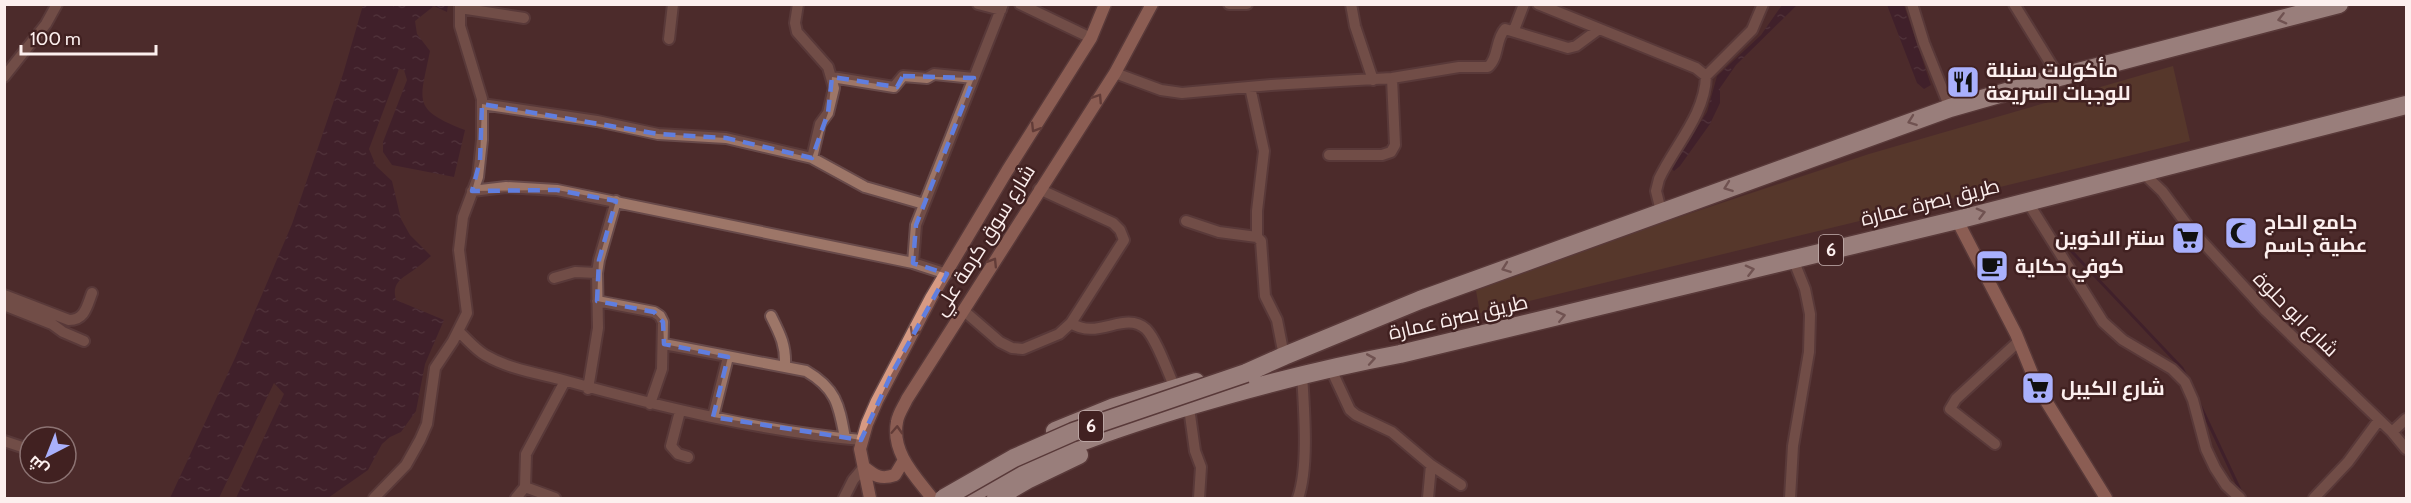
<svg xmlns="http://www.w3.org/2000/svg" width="2411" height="503" font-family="Cabin,Cairo,sans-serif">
	<defs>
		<pattern id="water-ripples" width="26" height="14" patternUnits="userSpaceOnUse" patternTransform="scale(1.5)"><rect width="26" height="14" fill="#321329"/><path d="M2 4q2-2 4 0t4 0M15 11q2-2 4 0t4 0" fill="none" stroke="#513648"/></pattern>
	</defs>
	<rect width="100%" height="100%" fill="#4c2b2b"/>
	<path fill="#62452b" d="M2173,66L2190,141L1480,313L1475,285L1869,154Z"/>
	<path fill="url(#water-ripples)" d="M363,5H448L447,12L434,6L415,21L417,34L430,51C420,102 411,109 465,130L454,177L392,165L383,152V142L407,80L404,70L399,69L369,149L376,166L392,181L401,219L410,235L431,256C426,260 421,265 415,269C403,278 391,282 396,300L444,320L425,364L416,411L401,432L390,437L382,444L368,470L328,498H236L284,394L274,383L219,498H170L235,358L292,224L343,74Z
		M1782,5H1797L1736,65L1720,88V103L1710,124L1680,166L1674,171L1671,168L1707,112L1717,76L1761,35Z
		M1887,5H1904L1931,85L1924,89L1917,83Z"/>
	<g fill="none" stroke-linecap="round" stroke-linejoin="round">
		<path stroke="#321329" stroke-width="3" d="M2058,237L2182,368L2187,378
			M2199,403L2242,494"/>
		<defs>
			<path id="street" d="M798,4L795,23L797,32L828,67L834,88L828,113L820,124L812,158
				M978,4L1001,10
				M1020,4L1091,38
				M1229,4H1247
				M1351,4L1355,26L1373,80
				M1538,4L1696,68L1706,76
				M1912,4L1924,43L1950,108
				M2014,4L2059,77
				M460,8L524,18
				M1514,30L1524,4
				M669,39L673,4
				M1115,73L1161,90L1182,93L1271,85L1392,78L1459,67H1488C1499,58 1495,40 1505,29L1568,48L1576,46L1599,29
				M4,77L46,24L57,4
				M832,77L894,87L903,76L927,78L934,74L974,78
				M1250,87L1264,151L1257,211V237
				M482,104L597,121L658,134L726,138L812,158L865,187L924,204
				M1329,155H1382L1391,152L1395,145L1392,78
				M2142,172L2162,191L2188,226L2266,311L2392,432L2406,449
				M472,191L506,187L557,190L913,263L947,274
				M2027,201L2103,322L2123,340L2172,369L2185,382L2193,400L2206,449L2215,468L2226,485L2240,498
				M1661,211L1656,191L1659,179C1675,145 1705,115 1706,76L1752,30L1763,4
				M1186,221L1219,232L1257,237L1261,241L1265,296L1277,320L1284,356
				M913,263L916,225L1003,4
				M554,278L575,272L597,273
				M4,295L69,320C85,320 87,306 92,293
				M597,301L654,312L660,316L663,322L662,369L650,404
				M4,305L52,324L63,332L84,341
				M963,310L1000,342L1012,348L1023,349L1059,334L1071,323L1124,240L1120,230L1113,223L1039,189
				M771,316C780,334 786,345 785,366
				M1071,323C1098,341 1124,310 1146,329C1157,340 1168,373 1175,388
				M458,331C467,339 475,349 485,355C509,369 536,373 563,380C661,407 760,431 861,440
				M664,344L806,371C837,389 839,406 845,438
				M1330,367L1350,410L1356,415L1392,432L1431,465L1461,485
				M588,389L598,328L597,273L599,260L616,201
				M680,411L671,446L678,454L688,457
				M1190,415L1195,451L1201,467L1199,498
				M713,417L728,357
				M2392,432L2406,419
				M4,441L22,447
				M1995,444L1950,409L1956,399L2019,341
				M525,487L555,498
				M374,498L406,465L420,440L427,424L435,368L453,341L467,313L459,250L463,217L478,177L482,140V99L460,26V4
				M516,498L525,487L526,454L565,381
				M844,498L853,480L864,467
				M1298,498C1309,467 1304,408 1302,374
				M1428,498L1431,465
				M1790,498L1793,446L1809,352L1810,314L1805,289L1793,259
				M2314,498L2348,462L2379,420"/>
			<path id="secondary" d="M1957,220L2016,334L2038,388L2106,498
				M864,467C875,476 881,480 895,475L904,460
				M870,498L860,449L867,424L877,401L931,298L1007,171L1091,38L1105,4
				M932,498C915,476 891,452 897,422C898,414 904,406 907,399L1115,73L1152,4"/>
			<path id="highway" d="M1246,373L1284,356L1420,300L1950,108L2059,77L2339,4
				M1055,431L1114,407L1196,382
				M965,498C1032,457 1104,432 1179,409C1252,387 1325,368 1400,354L1957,220L2406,105
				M996,498L1027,480L1079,455"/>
		</defs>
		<use href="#street" stroke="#684a4a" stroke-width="14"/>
		<use href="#secondary" stroke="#684a4a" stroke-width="15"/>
		<use href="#highway" stroke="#684a4a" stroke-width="21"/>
		<use href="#street" stroke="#9d7668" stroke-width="10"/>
		<use href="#secondary" stroke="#d79a83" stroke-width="12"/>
		<use href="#highway" stroke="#f7e3dc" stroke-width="18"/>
		<defs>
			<path id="highway-bridge" d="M944,498L1014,458L1073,432L1246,373"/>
		</defs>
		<use href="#highway-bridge" stroke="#684a4a" stroke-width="21" stroke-linecap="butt"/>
		<use href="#highway-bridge" stroke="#f7e3dc" stroke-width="18"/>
	</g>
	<defs><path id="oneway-chevron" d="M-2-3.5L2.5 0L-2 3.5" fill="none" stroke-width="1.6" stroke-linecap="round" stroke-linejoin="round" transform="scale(1.5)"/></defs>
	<g stroke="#9c827e">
		<use href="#oneway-chevron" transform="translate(2282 19) rotate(166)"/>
		<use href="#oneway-chevron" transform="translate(1912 121) rotate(160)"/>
		<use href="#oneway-chevron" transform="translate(1728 187) rotate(160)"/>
		<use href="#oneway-chevron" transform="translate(1981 213) rotate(-15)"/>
		<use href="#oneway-chevron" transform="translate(1506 268) rotate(160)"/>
		<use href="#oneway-chevron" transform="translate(1750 270) rotate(-14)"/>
		<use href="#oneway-chevron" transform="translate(1561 316) rotate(-13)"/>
		<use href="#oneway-chevron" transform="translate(1371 359) rotate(-10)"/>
	</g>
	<g stroke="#7d5148">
		<use href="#oneway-chevron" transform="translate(1098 98) rotate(-57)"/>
		<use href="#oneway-chevron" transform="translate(1035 128) rotate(122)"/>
		<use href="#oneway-chevron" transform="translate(993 262) rotate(-58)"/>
		<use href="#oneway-chevron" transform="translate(914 332) rotate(118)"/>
		<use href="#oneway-chevron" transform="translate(897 430) rotate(-87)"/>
	</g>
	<path d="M0 0H2411V503H0ZM903,76L974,78L916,225L913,263L947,274L891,375L861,440L713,417L728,357L664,344L663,322L654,312L597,301L599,260L616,201L557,190L472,191L480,161L482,104L658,134L726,138L812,158L828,113L832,77L897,87Z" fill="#4c2b2b" fill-opacity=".55" fill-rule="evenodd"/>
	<path fill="none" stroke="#607edf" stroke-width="4.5" stroke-dasharray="12 8" stroke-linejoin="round" d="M903,76L974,78L916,225L913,263L947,274L891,375L861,440L713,417L728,357L664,344L663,322L654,312L597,301L599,260L616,201L557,190L472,191L480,161L482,104L658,134L726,138L812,158L828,113L832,77L897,87Z"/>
	<defs>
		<symbol id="restaurant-square" viewBox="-11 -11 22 22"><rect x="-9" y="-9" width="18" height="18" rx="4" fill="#a9b0fc" stroke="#412121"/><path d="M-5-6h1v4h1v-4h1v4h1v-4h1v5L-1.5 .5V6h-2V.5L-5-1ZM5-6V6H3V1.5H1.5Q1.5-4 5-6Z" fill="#111"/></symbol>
		<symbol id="mosque-square" viewBox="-11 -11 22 22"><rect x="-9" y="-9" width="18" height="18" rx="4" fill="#a9b0fc" stroke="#412121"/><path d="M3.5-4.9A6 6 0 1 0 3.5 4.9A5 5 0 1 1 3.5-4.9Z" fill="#111"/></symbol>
		<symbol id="supermarket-square" viewBox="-11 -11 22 22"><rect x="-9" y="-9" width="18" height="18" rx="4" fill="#a9b0fc" stroke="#412121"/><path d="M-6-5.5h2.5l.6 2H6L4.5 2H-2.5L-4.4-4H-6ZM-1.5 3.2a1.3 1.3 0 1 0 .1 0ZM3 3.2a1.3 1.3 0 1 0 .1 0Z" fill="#111"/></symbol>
		<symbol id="cafe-square" viewBox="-11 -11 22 22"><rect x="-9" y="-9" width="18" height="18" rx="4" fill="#a9b0fc" stroke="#412121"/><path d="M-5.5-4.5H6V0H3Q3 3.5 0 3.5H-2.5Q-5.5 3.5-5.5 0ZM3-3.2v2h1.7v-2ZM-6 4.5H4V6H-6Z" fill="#111"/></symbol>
	</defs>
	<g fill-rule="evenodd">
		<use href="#restaurant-square" x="1944" y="63" width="38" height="38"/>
		<use href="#mosque-square" x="2222" y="214" width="38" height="38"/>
		<use href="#supermarket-square" x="2169" y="219" width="38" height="38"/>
		<use href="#cafe-square" x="1973" y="247" width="38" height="38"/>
		<use href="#supermarket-square" x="2019" y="369" width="38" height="38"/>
	</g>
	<g text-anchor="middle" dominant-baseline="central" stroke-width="5" stroke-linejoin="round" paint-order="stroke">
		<g fill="#412121" stroke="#c4b1b0" stroke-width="1.5">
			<rect x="1819" y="235" width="24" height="30" rx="4.5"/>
			<rect x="1079" y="411" width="24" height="30" rx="4.5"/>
		</g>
		<g font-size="18" font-weight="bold" fill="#fcefee">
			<text x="1831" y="250">6</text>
			<text x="1091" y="426">6</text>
		</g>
		<g font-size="20" font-weight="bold" fill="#fcefee" stroke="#412121" text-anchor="start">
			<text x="1986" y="70">مأكولات سنبلة<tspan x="1986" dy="23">للوجبات السريعة</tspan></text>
			<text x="2264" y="222">جامع الحاج<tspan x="2264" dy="23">عطية جاسم</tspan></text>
			<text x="2165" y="238" text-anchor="end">سنتر الاخوين</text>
			<text x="2015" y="266">كوفي حكاية</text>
			<text x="2061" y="388">شارع الكيبل</text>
		</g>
		<g font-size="20" fill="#fcefee" stroke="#412121">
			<text transform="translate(1930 202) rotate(-14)">طريق بصرة عمارة</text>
			<text transform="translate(984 240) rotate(-58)">شارع سوق كرمة علي</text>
			<text transform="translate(2296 314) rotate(45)">شارع ابو حلوة</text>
			<text transform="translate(1458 317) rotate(-13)">طريق بصرة عمارة</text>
		</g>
	</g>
	<rect width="2411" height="503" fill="none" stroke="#fcefee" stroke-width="12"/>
	<g transform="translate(48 455) rotate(222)"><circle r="28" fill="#412121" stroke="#8c7373" stroke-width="1.5"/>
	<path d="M0-4.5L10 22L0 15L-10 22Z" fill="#a9b0fc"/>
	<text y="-9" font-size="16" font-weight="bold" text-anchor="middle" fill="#fcefee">ش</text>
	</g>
	<path d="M21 45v9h135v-9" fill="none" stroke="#fcefee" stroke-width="3"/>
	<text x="30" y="45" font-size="18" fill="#fcefee" stroke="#412121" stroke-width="4.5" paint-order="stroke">100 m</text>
</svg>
